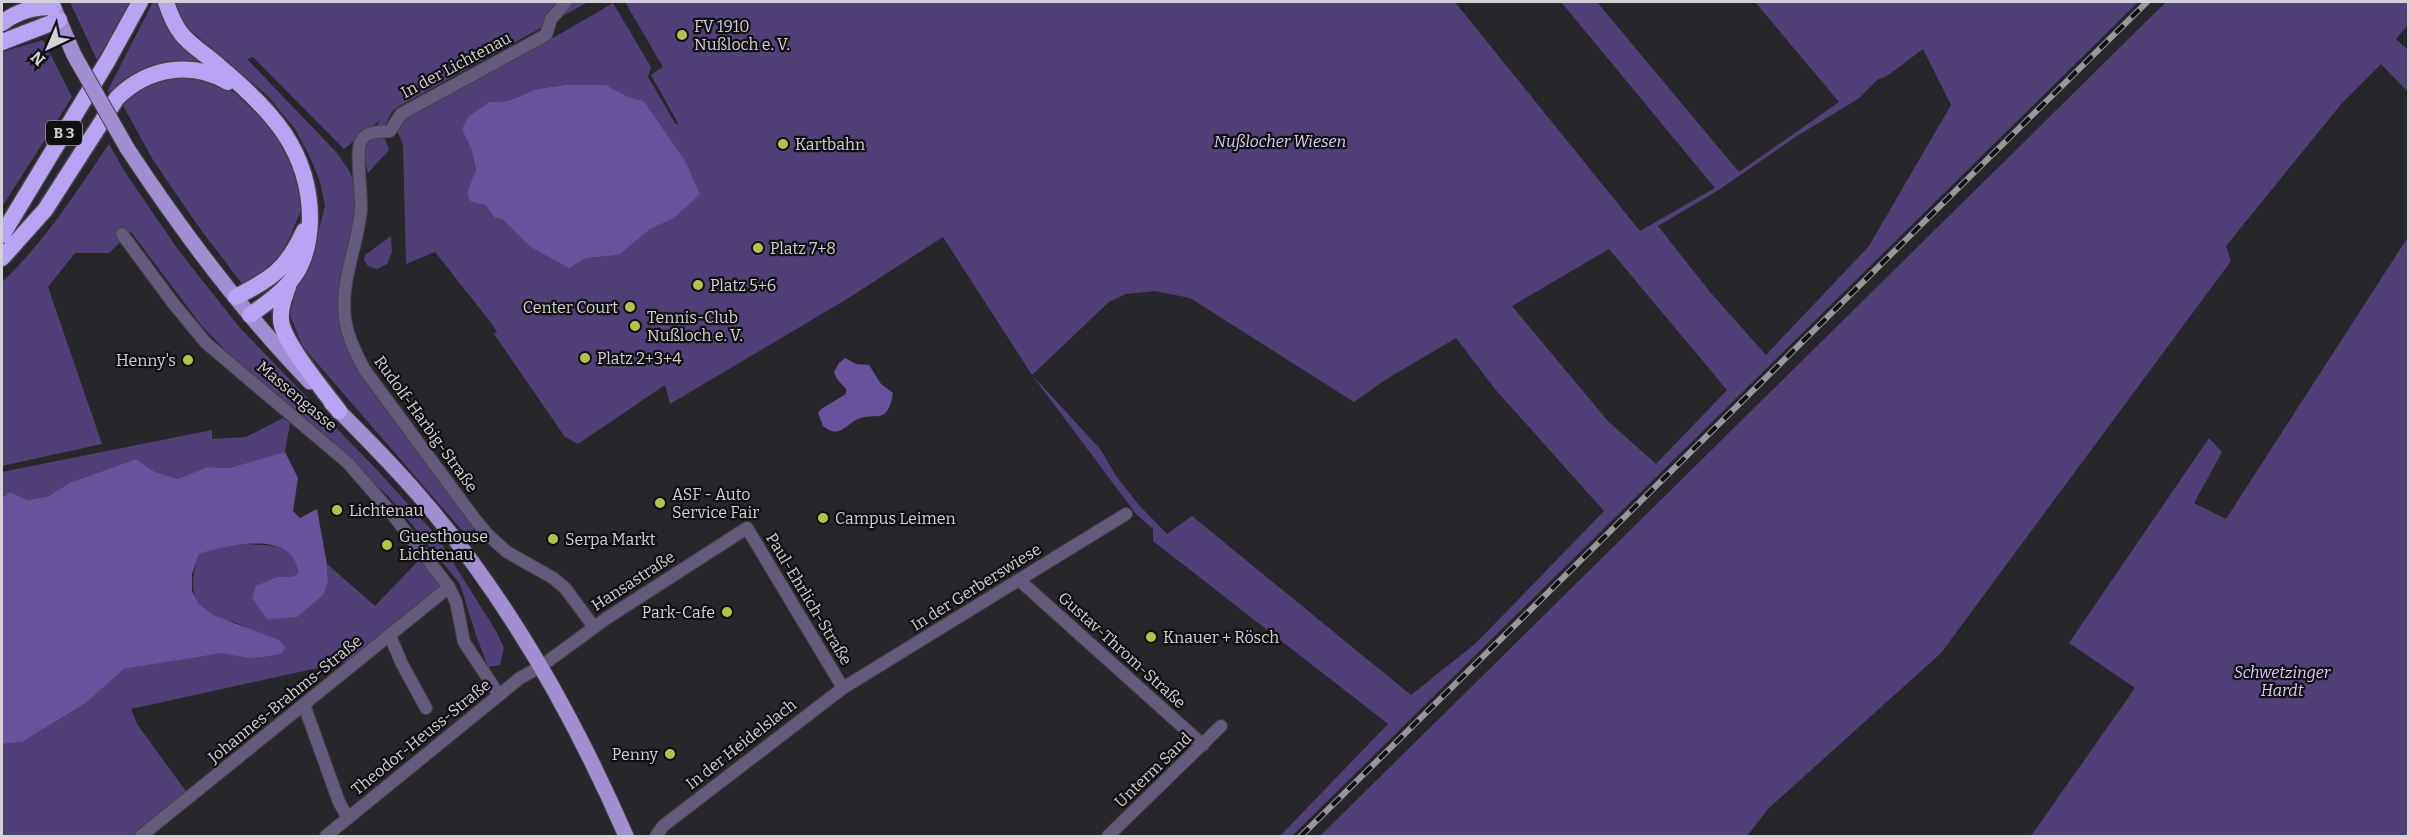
<svg xmlns="http://www.w3.org/2000/svg" width="2410" height="838" font-family="Bitter,serif">
	<rect width="100%" height="100%" fill="#27262b"/>
	<path fill="#514077" fill-rule="evenodd" d="M70,2H131L97,60Z
		M153,2H163L210,68L107,92Z
		M173,2H588L405,103C401,105 394,109 392,112C386,121 388,128 375,129L380,120L344,149L253,57L247,59L337,153L350,172L355,187V203L353,229L339,295L340,322L475,528L466,535L303,347L290,315L295,290L311,260L325,206L320,182L310,157L295,129L268,96L183,24Z
		M625,2H1455L1640,231L1715,188L1561,2H1597L1739,172L1839,102L1755,2H2138L1292,836H1280L1388,724L1153,541V529L1136,514L1032,375L943,237L847,299L670,404L665,385L578,444L565,437L494,334L497,332L492,324L435,252L406,264L403,145L397,130L398,122C424,105 451,92 479,78C525,55 569,29 613,3L651,67L648,77L675,123L679,125L651,75L663,67ZM1923,49L1951,105L1869,246L1766,355L1710,292L1658,226L1717,191L1797,136L1858,99L1877,80L1887,76ZM565,85H606L629,97L644,101L684,159L674,218L649,230L619,255L587,258L575,265L529,246L502,219L495,218L485,205L467,192L476,171L471,148L490,102L508,101L536,89ZM1609,249L1727,390L1656,464L1608,421L1512,306ZM1155,291L1190,298L1354,402L1385,380L1456,338L1495,389L1604,511L1476,643L1411,695L1192,516L1167,534L1139,505L1116,476L1101,450L1032,375L1109,302L1126,294Z
		M2166,2H2408V25L2396,39L2408,50V92L2381,64L2342,103L2226,246L2231,261L1941,653L1769,808L1747,836H1320Z
		M43,40L72,97L2,207V52Z
		M168,77L198,78L235,93L272,129L297,172L301,210L290,237L277,261L243,285L198,226L153,160L121,102L140,88Z
		M382,137L385,139L389,150L368,173C363,153 358,141 382,137Z
		M109,144L125,172L179,251L240,328L378,471L436,535L496,631L504,648L500,665L488,667L476,635L460,584L405,516L388,496L321,433L228,353L201,325L131,232L109,253H75L48,287L102,444L2,466V282C44,243 76,192 109,144Z
		M391,236L392,252L387,264L377,269L368,266L364,260L365,255Z
		M2408,237V836H2031L2135,688L2069,643L2209,438L2222,452L2194,503L2226,519Z
		M283,418L290,423L285,452L229,468L207,467L178,479L155,472L136,459L69,483L49,496L28,500L10,492L2,498V472L212,430V439L246,437Z
		M245,544C269,546 296,542 298,573L292,577H277L328,582L327,564L375,606L420,559L441,586L354,660L131,709L137,724L188,794L136,836H2V744L22,742L86,703L124,669L221,652L248,658L280,653C267,644 254,630 239,624C231,620 220,620 212,615C187,600 191,578 199,554L222,546Z"/>
	<path fill="#69529c" d="M565,85H606L629,97L644,101L684,159L700,194L674,218L649,230L619,255L587,258L569,268L529,246L502,219L495,218L485,205L470,201L467,192L476,170L471,148L462,129L469,116L490,102L508,101L536,89Z
		M845,358L856,364L869,365L881,384L893,393C887,428 875,410 856,420C843,428 838,438 823,426L818,413L821,409L846,394V389L837,379L834,372L839,363Z
		M285,452L298,478L293,511L300,518L317,509L327,564L328,582L323,595L297,617L267,619L252,598L256,586L277,577H292L298,573C295,529 226,545 199,554L192,574V591L199,604L213,615L279,640L286,648L280,654L263,657L248,658L221,653L124,669L86,703L22,742L2,744V498L10,492L28,500L49,496L69,483L136,459L155,472L178,479L207,467L229,468Z"/>
	<g fill="none" stroke-linecap="round" stroke-linejoin="round">
		<defs>
			<path id="minor" d="M566,2L551,19L546,35L401,114L390,131C380,132 366,131 361,141C355,151 362,194 361,209C358,246 340,281 345,318C347,336 356,353 364,369L474,518L487,534L507,552L553,578L565,588L594,627
				M122,234L173,303L206,343L348,463L389,510L449,587L456,602L464,642L499,695
				M1019,580L1203,745
				M390,636L402,664L426,708
				M304,705L339,802L348,818
				M141,836L449,587
				M326,836L520,678L540,667L607,618L747,528L843,688
				M656,836L663,826L843,688L1126,514
				M1108,836L1221,726"/>
			<path id="major" d="M54,8L74,55
				M127,148C181,230 241,311 310,382
				M331,403C364,436 398,470 428,506C511,604 575,719 626,836"/>
			<path id="highway" d="M166,2C179,42 191,42 220,67C270,109 310,150 310,219C309,270 289,288 250,315
				M2,23C18,11 33,7 53,7
				M2,42L59,20
				M2,235L108,60L140,2
				M2,258L45,210L117,98C147,68 191,60 228,82
				M288,287C284,298 280,308 281,320C282,341 325,392 339,411
				M236,297C272,278 286,270 304,231"/>
		</defs>
		<use href="#minor" stroke="#424146" stroke-width="14"/>
		<use href="#major" stroke="#424146" stroke-width="17"/>
		<use href="#highway" stroke="#424146" stroke-width="19"/>
		<use href="#minor" stroke="#645b7c" stroke-width="12"/>
		<use href="#major" stroke="#a18fd1" stroke-width="15"/>
		<use href="#highway" stroke="#b9a3f3" stroke-width="16"/>
		<defs>
			<path id="rail" d="M1301,836L2147,2"/>
		</defs>
		<use href="#rail" stroke="#98979b" stroke-width="6"/>
		<use href="#rail" stroke="#100f12" stroke-width="4" stroke-dasharray="11" stroke-linecap="butt"/>
		<defs>
			<path id="major-bridge" d="M74,55L127,148"/>
		</defs>
		<use href="#major-bridge" stroke="#424146" stroke-width="17" stroke-linecap="butt"/>
		<use href="#major-bridge" stroke="#a18fd1" stroke-width="15"/>
	</g>
	<g fill="#b2c34b" stroke="#100f12" stroke-width="2">
		<circle cx="682" cy="35" r="6"/>
		<circle cx="783" cy="144" r="6"/>
		<circle cx="758" cy="248" r="6"/>
		<circle cx="698" cy="285" r="6"/>
		<circle cx="630" cy="307" r="6"/>
		<circle cx="635" cy="326" r="6"/>
		<circle cx="585" cy="358" r="6"/>
		<circle cx="188" cy="360" r="6"/>
		<circle cx="660" cy="503" r="6"/>
		<circle cx="337" cy="510" r="6"/>
		<circle cx="823" cy="518" r="6"/>
		<circle cx="553" cy="539" r="6"/>
		<circle cx="387" cy="545" r="6"/>
		<circle cx="727" cy="612" r="6"/>
		<circle cx="1151" cy="637" r="6"/>
		<circle cx="670" cy="754" r="6"/>
	</g>
	<g text-anchor="middle" dominant-baseline="central" stroke-width="4.5" stroke-linejoin="round" paint-order="stroke">
		<rect fill="#100f12" stroke="#98979a" stroke-width="1.5" x="46" y="121" width="36" height="24" rx="4.5"/>
		<g font-size="15" font-weight="bold" fill="#d2d1d5">
			<text x="64" y="133">B 3</text>
		</g>
		<g font-size="16" fill="#d2d1d5" stroke="#100f12" text-anchor="start">
			<text x="694" y="26">FV 1910<tspan x="694" dy="18">Nußloch e. V.</tspan></text>
			<text x="795" y="144">Kartbahn</text>
			<text x="770" y="248">Platz 7+8</text>
			<text x="710" y="285">Platz 5+6</text>
			<text x="618" y="307" text-anchor="end">Center Court</text>
			<text x="647" y="317">Tennis-Club<tspan x="647" dy="18">Nußloch e. V.</tspan></text>
			<text x="597" y="358">Platz 2+3+4</text>
			<text x="176" y="360" text-anchor="end">Henny's</text>
			<text x="672" y="494">ASF - Auto<tspan x="672" dy="18">Service Fair</tspan></text>
			<text x="349" y="510">Lichtenau</text>
			<text x="835" y="518">Campus Leimen</text>
			<text x="399" y="536">Guesthouse<tspan x="399" dy="18">Lichtenau</tspan></text>
			<text x="565" y="539">Serpa Markt</text>
			<text x="715" y="612" text-anchor="end">Park-Cafe</text>
			<text x="1163" y="637">Knauer + Rösch</text>
			<text x="658" y="754" text-anchor="end">Penny</text>
		</g>
		<g font-size="16" fill="#d2d1d5" stroke="#100f12">
			<text transform="translate(456 65) rotate(-28)">In der Lichtenau</text>
			<text transform="translate(297 396) rotate(40)">Massengasse</text>
			<text transform="translate(426 424) rotate(54)">Rudolf-Harbig-Straße</text>
			<text transform="translate(633 581) rotate(-33)">Hansastraße</text>
			<text transform="translate(976 587) rotate(-32)">In der Gerberswiese</text>
			<text transform="translate(809 599) rotate(59)">Paul-Ehrlich-Straße</text>
			<text transform="translate(1122 650) rotate(42)">Gustav-Throm-Straße</text>
			<text transform="translate(285 699) rotate(-39)">Johannes-Brahms-Straße</text>
			<text transform="translate(421 737) rotate(-39)">Theodor-Heuss-Straße</text>
			<text transform="translate(741 744) rotate(-38)">In der Heidelslach</text>
			<text transform="translate(1153 770) rotate(-44)">Unterm Sand</text>
		</g>
		<g font-size="16" font-style="italic" fill="#dacff9" stroke="#100f12">
			<text x="1280" y="141">Nußlocher Wiesen</text>
			<text x="2282" y="672">Schwetzinger<tspan x="2282" dy="18">Hardt</tspan></text>
		</g>
	</g>
	<rect width="2410" height="838" fill="none" stroke="#d2d1d5" stroke-width="6"/>
	<g transform="translate(48 48) rotate(224)" stroke="#100f12" stroke-width="4.5" paint-order="stroke">
	<path d="M0-4.5L10 22L0 15L-10 22Z" fill="#d2d1d5"/>
	<text y="-9" font-size="16" font-weight="bold" text-anchor="middle" fill="#d2d1d5">N</text>
	</g>
</svg>
